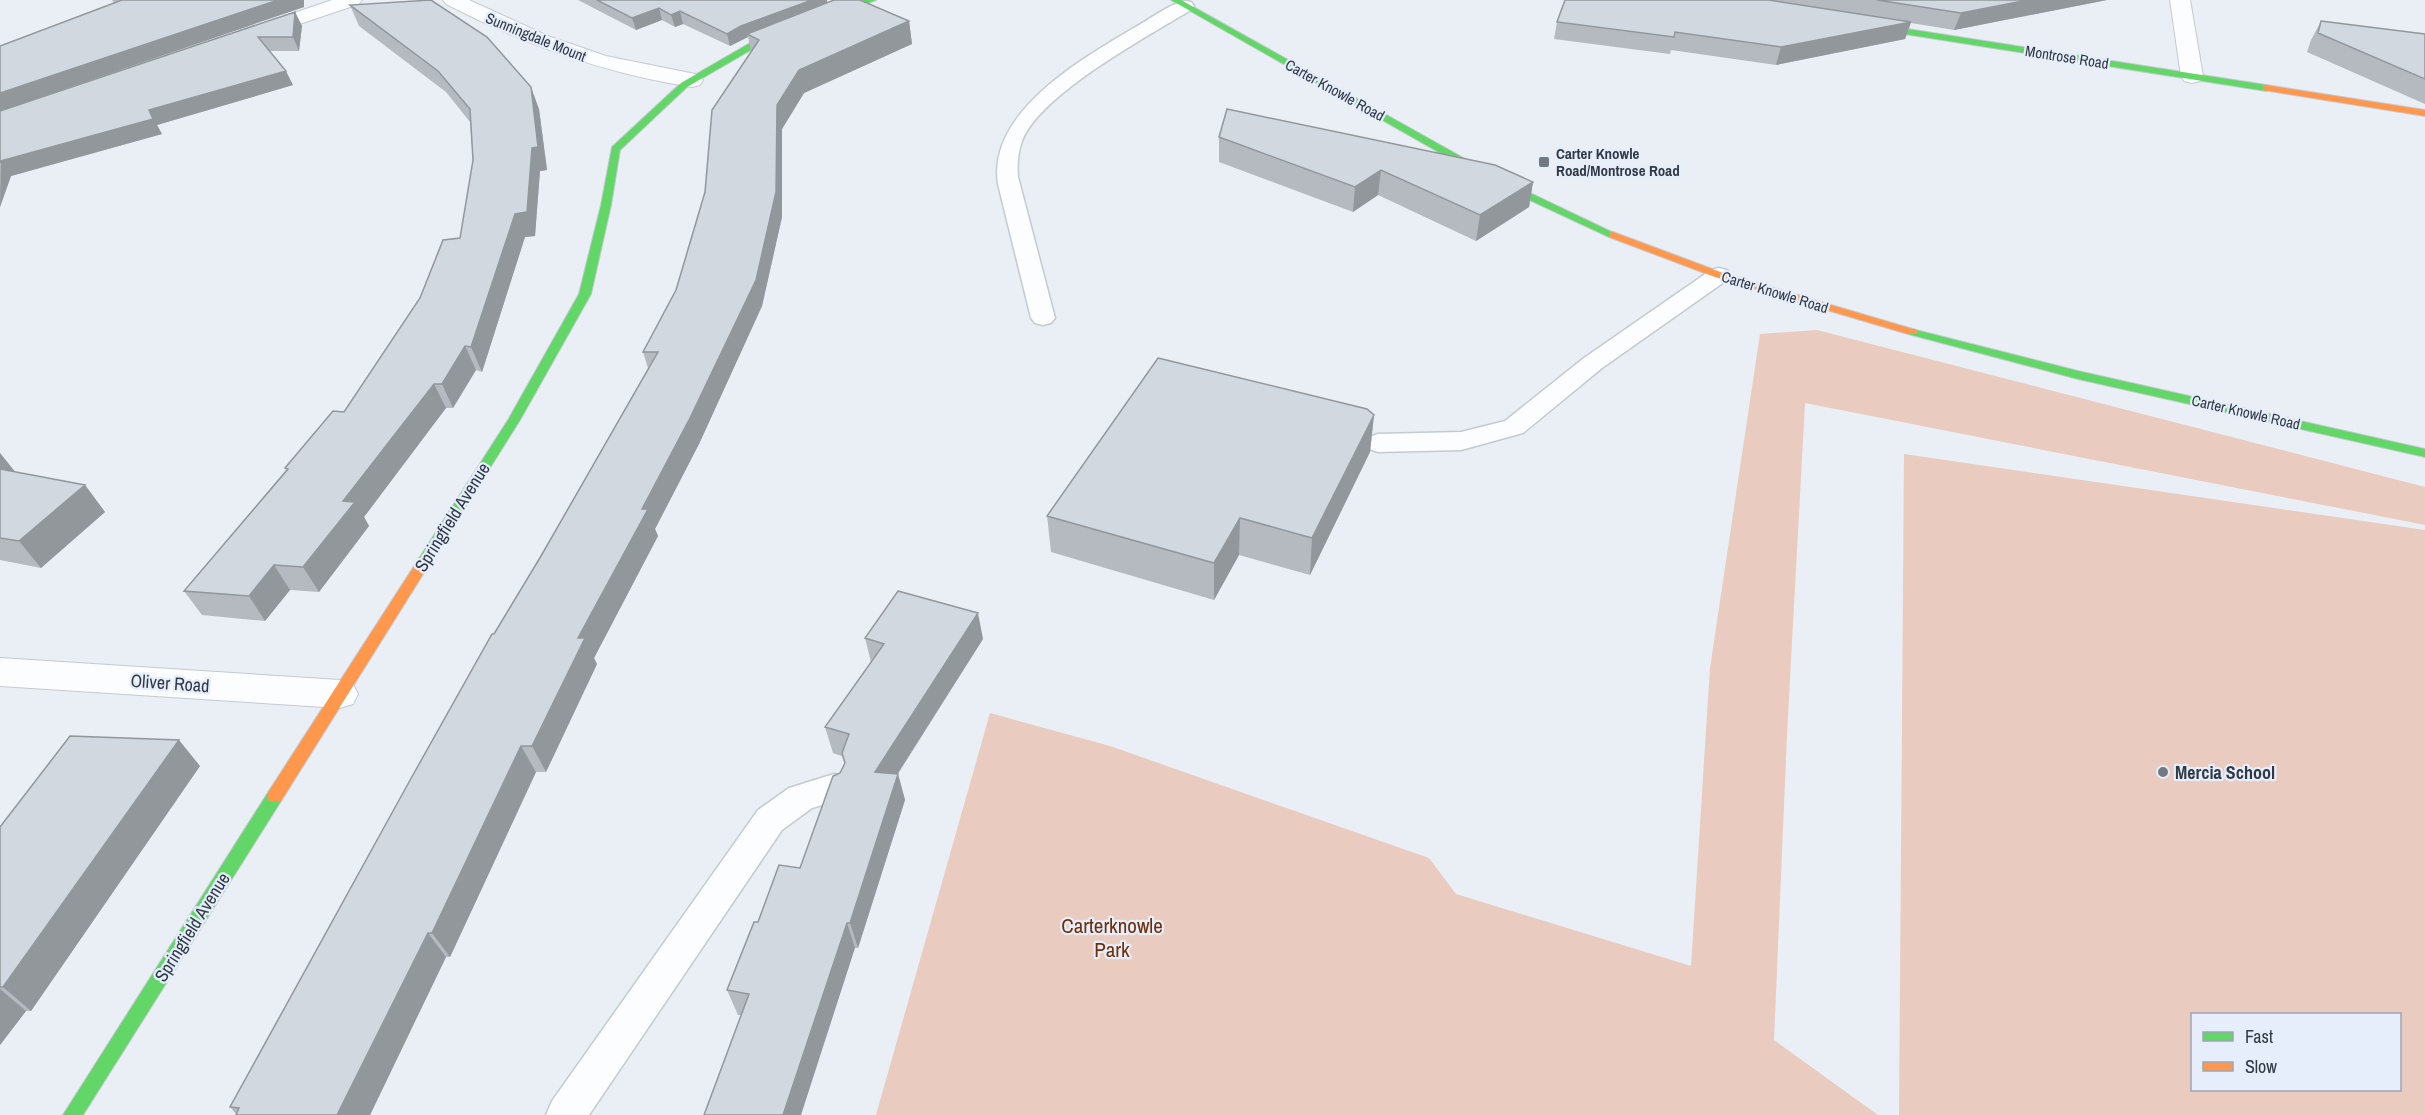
<svg xmlns="http://www.w3.org/2000/svg" width="2425" height="1115" font-family="'Archivo Narrow',sans-serif">
	<rect width="100%" height="100%" fill="#eaeff5"/>
	<path fill="#e9cbc0" fill-rule="evenodd" d="M1817,330L2425,487V525L1805,403L1787,735L1774,1040L1878,1115H876L990,713L1110,746L1429,858L1456,894L1691,966L1710,668L1760,334Z
		M1904,454L2425,530V1115H1899ZM2192,1014H2400V1090H2192Z"/>
	<g fill="none" stroke-linecap="round" stroke-linejoin="round">
		<defs>
			<path id="lane" d="M1185,1L1191,2L1194,6L1191,10C1148,36 1040,94 1022,141C1018,152 1017,165 1018,177L1055,318L1051,323L1043,325L1035,323L1031,318L998,184C987,113 1080,60 1132,29C1149,20 1167,5 1185,1Z
				M1719,268L1727,270L1730,275L1727,280L1602,368L1523,433L1461,450L1378,452L1369,449L1365,443L1369,437L1378,434L1461,432L1505,421L1584,358L1711,270Z
				M834,774L846,778L851,788L846,798L812,808L782,830L589,1115H546L552,1101L758,810L789,788Z"/>
			<path id="street" d="M332,0H362L359,4L264,36L257,38L250,36L247,32L250,28Z
				M443,0H469L548,36L606,56L700,75L703,80L700,85L692,87C604,73 525,45 446,4Z
				M2170,0H2190L2203,76L2200,81L2192,83L2184,81L2181,76Z
				M0,658L340,680L353,684L358,694L353,704L340,708L0,686Z"/>
			<path id="fast" d="M864,0H876L756,47L687,87L620,150L611,205L591,294L520,420L430,563H420L418,560L420,557L508,420L579,294L601,205L612,147L681,83L750,43Z
				M1171,0H1181L1501,179L1618,235L1617,237H1609L1493,183Z
				M1863,22L2266,85L2271,88L2266,91L1860,27L1859,25Z
				M1912,329L2078,371L2425,449V457L2078,379L1908,334L1906,332Z
				M275,790L281,791L283,796L281,801L83,1115H63L269,791Z"/>
			<path id="slow" d="M2266,85L2425,110V116L2263,90V86Z
				M1613,232L1723,273L1916,330L1918,332L1916,334H1908L1715,277L1609,237V233Z
				M425,555L432,560L430,563L281,801L275,802L269,801L267,796L269,791L420,557Z"/>
		</defs>
		<use href="#lane" stroke="#c4cad2" stroke-width="3"/>
		<use href="#street" stroke="#c4cad2" stroke-width="2"/>
		<use href="#fast" stroke="#c4cad2" stroke-width="2"/>
		<use href="#slow" stroke="#c4cad2" stroke-width="2"/>
		<use href="#lane" fill="#fcfdfe" fill-rule="evenodd"/>
		<use href="#street" fill="#fcfdfe" fill-rule="evenodd"/>
		<use href="#fast" fill="#63d668" fill-rule="evenodd"/>
		<use href="#slow" fill="#ff974d" fill-rule="evenodd"/>
	</g>
	<path fill="#b4bac0" d="M112,0H304V7L0,111L114,3Z
		M578,0H827V3L909,21L912,44L804,93L782,129V217L762,306L699,444L655,529L658,536L594,658L597,664L546,772H536L450,957H446L370,1115H236V1114L230,1107L494,634L541,556L648,368L643,352L676,290L751,51L748,37L730,46L683,24L675,27L662,20L636,30Z
		M1565,0H2107L1954,30L1911,23L1905,39L1776,65L1671,50L1670,54L1554,39L1557,22Z
		M350,5L539,109L547,170L540,171L535,236L525,237L482,372L476,370L453,408H446L364,517L369,526L319,592L290,590L265,621L202,615L184,591L286,470L285,468L344,412L460,238L473,160L470,122L446,92L359,26Z
		M295,12L302,26L299,51H269L293,85L157,125L162,134L11,176L0,207V111Z
		M2321,21L2425,34V104L2307,52L2311,40Z
		M1219,137L1533,182L1529,207L1476,241L1378,195L1353,212L1219,162Z
		M1374,415L1370,452L1310,575L1239,555L1214,600L1051,552L1047,516Z
		M0,453L15,472L85,485L105,512L41,568L0,560Z
		M865,638L983,639L898,774L905,800L858,948H855L741,1015H738L727,990L758,922L800,868L845,764L842,756L833,753L825,727L871,662Z
		M200,766L31,1011H26L0,1045V827Z"/>
	<path fill="#92979c" d="M278,0H304V7L0,111V93Z
		M812,0H827L828,7L747,34L748,37L730,46L727,34L741,26Z
		M2028,0H2107L1954,30L1961,13Z
		M659,8L662,20L636,30L632,18Z
		M680,11L683,24L675,27L671,15Z
		M295,12L302,26L299,51L293,37Z
		M909,21L912,44L804,93L782,129V217L762,306L699,444L655,529L658,536L594,658L597,664L546,772L532,746L578,638L777,105L799,70Z
		M1911,22L1905,39L1776,65L1781,47Z
		M286,71L293,85L157,125L162,134L11,176L0,207L1,161L149,110Z
		M531,87L539,109L547,170L540,171L535,236L525,237L482,372L471,347Z
		M1381,170L1378,195L1353,212L1355,187Z
		M1533,182L1529,207L1476,241L1480,215Z
		M465,346L476,370L453,408L442,384Z
		M434,384L446,408L364,517L369,526L319,592L303,567L343,501Z
		M1374,415L1370,452L1310,575L1312,538Z
		M0,453L16,473L0,485Z
		M85,485L105,512L41,568L19,541Z
		M1240,518L1239,555L1214,600V563Z
		M274,565L290,590L265,621L249,596Z
		M978,613L983,639L882,798L875,772Z
		M179,740L200,766L31,1011L3,987Z
		M521,746L536,772L450,957L432,933Z
		M898,774L905,800L858,948L850,923Z
		M847,923L855,948L801,1115H783Z
		M428,933L446,957L370,1115H337Z
		M0,989L26,1011L0,1045Z"/>
	<path fill="#d1d8df" stroke="#92979c" stroke-width="1.5" d="M122,0H278L0,93V46Z
		M431,0L487,37L531,87L538,147L532,148L527,212L515,214L471,347L465,346L442,384H434L343,501L355,502L303,567L274,565L249,596L184,591L288,469L285,468L333,411L344,412L420,298L443,240L460,238L473,160L470,109L438,71L350,5Z
		M597,0H812L741,26L727,34L680,11L671,15L659,8L632,18Z
		M834,0H860L909,21L799,70L777,105L776,192L756,280L690,418L642,509H648L578,638H585L532,746H521L432,933H428L337,1115H236L239,1108L230,1107L409,782L492,634H494L541,556L658,352H643L676,290L705,192L712,110L759,40L747,34Z
		M1565,0H1769L1911,22L1781,47L1675,32L1674,37L1557,22Z
		M1877,0H2028L1961,13Z
		M295,12L293,37H258L286,71L149,110L153,119L1,161L0,163V111Z
		M2321,21L2425,34V79L2318,33Z
		M1227,109L1495,165L1533,182L1480,215L1381,170L1355,187L1219,137Z
		M1158,358L1367,409L1374,415L1312,538L1240,518L1214,563L1047,516Z
		M0,469L85,485L19,541L0,538Z
		M898,591L978,613L875,772L898,774L850,923H847L783,1115H704L749,994L727,990L754,922H758L779,865L800,868L833,776L840,773L845,763L842,753L849,734L825,727L884,644L865,638Z
		M70,736L179,740L3,987H0V827Z"/>
	<g fill="#717982" stroke="#e5eefa" stroke-width="2">
		<rect x="1538" y="156" width="12" height="12" rx="3"/>
		<circle cx="2163" cy="772" r="6"/>
	</g>
	<g text-anchor="middle" dominant-baseline="central" stroke-width="4.5" stroke-linejoin="round" paint-order="stroke">
		<g font-size="15" fill="#303944" stroke="#e5eefa">
			<text transform="translate(536 37) rotate(22)">Sunningdale Mount</text>
			<text transform="translate(2067 57) rotate(9)">Montrose Road</text>
			<text transform="translate(1335 90) rotate(29)">Carter Knowle Road</text>
			<text transform="translate(1775 292) rotate(17)">Carter Knowle Road</text>
			<text transform="translate(2246 412) rotate(13)">Carter Knowle Road</text>
		</g>
		<g font-size="15" font-weight="bold" fill="#303944" stroke="#e5eefa" text-anchor="start">
			<text x="1556" y="153">Carter Knowle<tspan x="1556" dy="17">Road/Montrose Road</tspan></text>
		</g>
		<g font-size="18" fill="#303944" stroke="#e5eefa">
			<text transform="translate(452 517) rotate(-58)">Springfield Avenue</text>
			<text transform="translate(170 683) rotate(4)">Oliver Road</text>
			<text transform="translate(192 927) rotate(-58)">Springfield Avenue</text>
		</g>
		<g font-size="18" font-weight="bold" fill="#303944" stroke="#e5eefa" text-anchor="start">
			<text x="2175" y="772">Mercia School</text>
		</g>
		<g font-size="21" fill="#722e07" stroke="#e5eefa">
			<text x="1112" y="925">Carterknowle<tspan x="1112" dy="24">Park</tspan></text>
		</g>
	</g>
	<rect x="2191" y="1013" width="210" height="78" fill="#e5eefa" stroke="#9da6b1" stroke-width="1.5"/>
	<rect x="2203" y="1032" width="30" height="9" fill="#63d668" stroke="#9da6b1" stroke-width="1.5"/>
	<text x="2245" y="1043" font-size="18" fill="#303944">Fast</text>
	<rect x="2203" y="1062" width="30" height="9" fill="#ff974d" stroke="#9da6b1" stroke-width="1.5"/>
	<text x="2245" y="1073" font-size="18" fill="#303944">Slow</text>
</svg>
